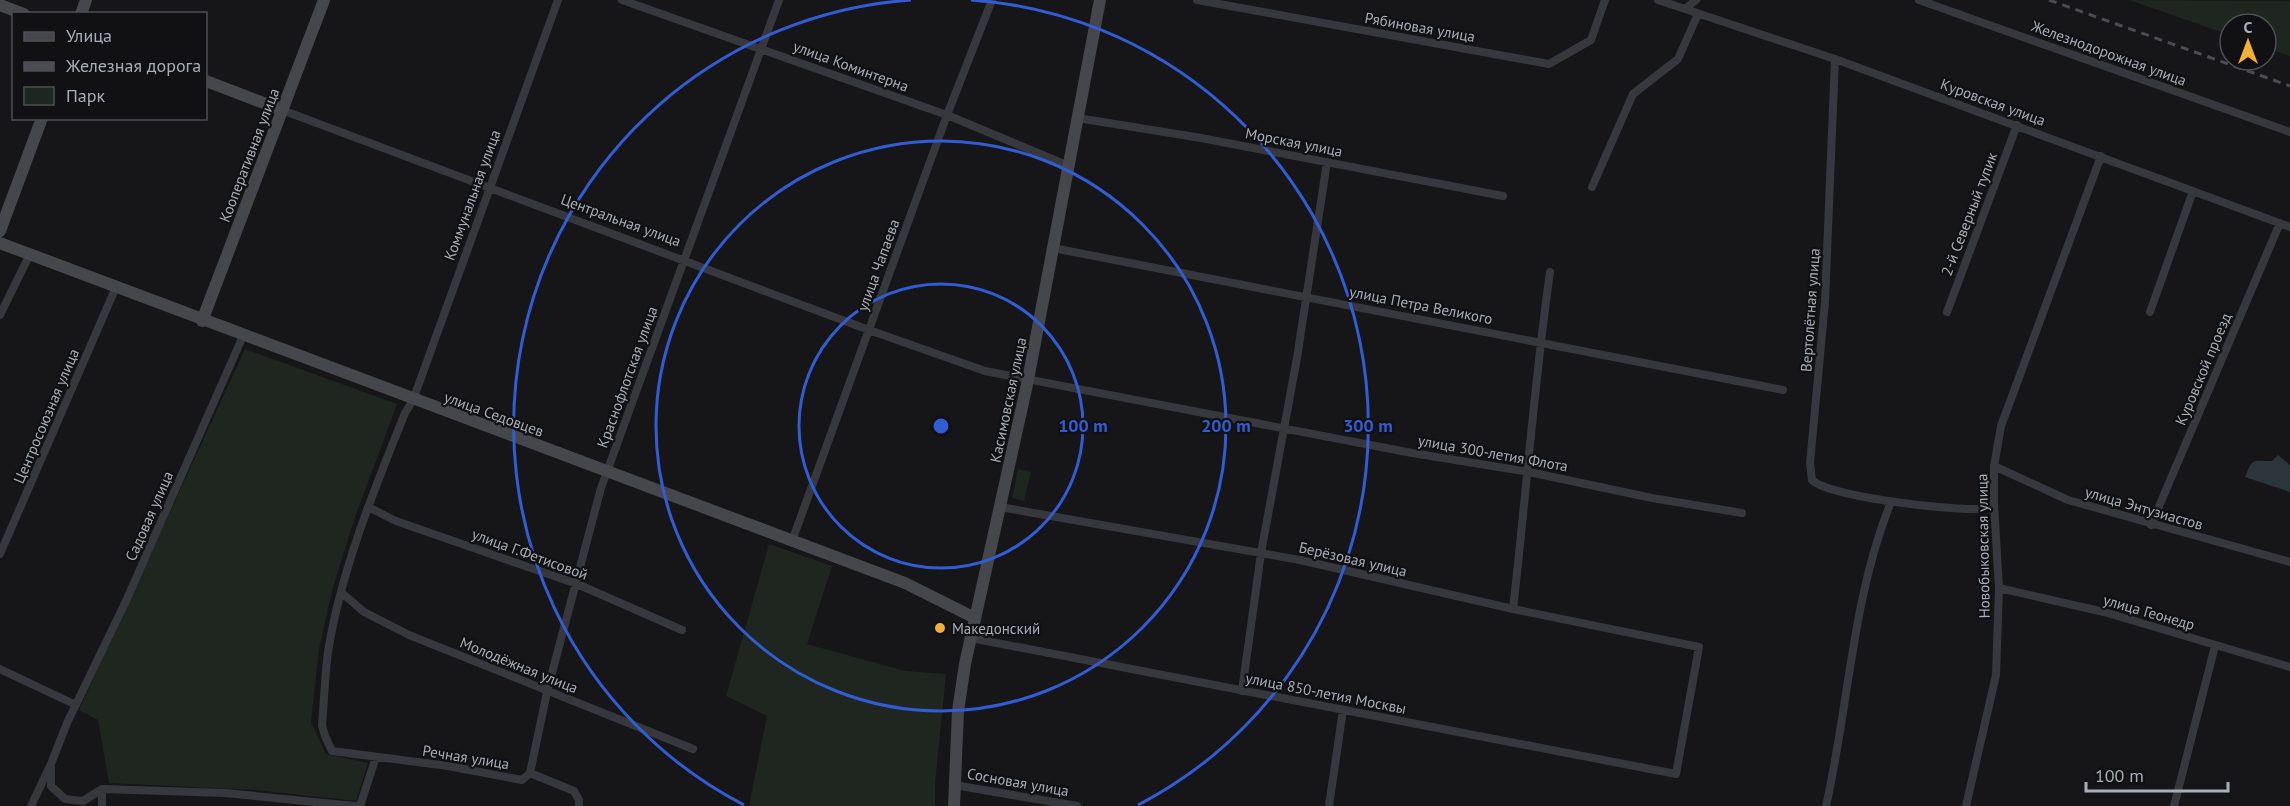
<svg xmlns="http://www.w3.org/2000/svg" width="2290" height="806" font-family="'PT Sans',sans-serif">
	<rect width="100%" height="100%" fill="#161618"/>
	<path fill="#1e261f" d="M2129,0L2290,1V56L2266,48V24H2230V35Z
		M245,349L397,404L354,520L333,587L319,649L311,722L326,754L368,763L356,801L256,790L109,783L98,720L79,710Z
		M1018,469L1031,472L1024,501L1012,498Z
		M769,544L832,566L807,644L905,671L946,674L935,783V806H749L767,716L726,696Z"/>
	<path fill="#2c353c" d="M2278,455L2290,465V492L2245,477C2253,457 2252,461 2272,461Z"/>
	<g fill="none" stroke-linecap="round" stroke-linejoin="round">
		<path stroke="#37383d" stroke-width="8" d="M558,0L413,400L405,413C374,490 341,570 328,652C325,676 324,701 322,725L325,736L332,751L448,766L522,780L530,773L574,791L579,800V806
			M622,0L947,115L1069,166
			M1197,0L1549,64L1591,40L1605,0
			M1658,0L1685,9L1696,0
			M1919,0L2290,132
			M1685,9L1835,59L2290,227
			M1835,59L1825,302L1810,463L1812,480C1830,497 1948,510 1976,509C1982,509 1988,506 1994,504
			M282,110L869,330L985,371L1412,453L1529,472L1652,498L1742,513
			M1078,118L1201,138L1503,196
			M1592,187L1633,94L1678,59L1698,14
			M1053,248L1783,390
			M1947,312L2017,125
			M2150,312L2193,191
			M0,315L30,254
			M1994,466L2068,500L2290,562
			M368,507L396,521L577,584L682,630
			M2151,525L2280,223
			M792,541L947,115L992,0
			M0,554L116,287
			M1999,588L2104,612L2290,667
			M342,593L364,612L409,635L693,749
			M1513,609C1526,497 1534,384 1550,272
			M971,638L1676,774L1699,647L1513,609L1300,560L1000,507
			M0,669L76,705
			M1242,691L1261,553L1297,358L1327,162
			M51,768V786L65,799L83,801L102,789L225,793L355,806
			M530,773L547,692L601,488L779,0
			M954,785L1077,806
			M31,806L51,764L67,723L126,601L243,336
			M102,806V789
			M360,806L376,757
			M1329,806L1343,710
			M1826,806C1849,705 1852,598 1891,502
			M1966,806L1996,675L1999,588L1994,504V466L2001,426L2101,156
			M2174,806L2215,646"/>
		<path stroke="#45474d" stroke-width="12" d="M0,5L24,14
			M81,14L86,0
			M206,81L282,110
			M0,231L42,118
			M0,243L905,583L975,618
			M202,321L324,0
			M954,806L958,711L965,664L1028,380L1100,0"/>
		<path stroke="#4a4c52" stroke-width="3" stroke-dasharray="8 6" stroke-linecap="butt" d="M2049,0L2290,86"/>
	</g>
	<g fill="none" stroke="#325cd3" stroke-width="3">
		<circle cx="941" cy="426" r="142"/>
		<circle cx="941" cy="426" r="285"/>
		<path d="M744 805A427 427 0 0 1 911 0M971 0A427 427 0 0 1 1138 805"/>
	</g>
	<circle fill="#f2b134" stroke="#111113" stroke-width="2" cx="940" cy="628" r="6"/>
	<g text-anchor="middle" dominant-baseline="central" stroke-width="4.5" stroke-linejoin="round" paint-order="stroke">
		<g font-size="15" fill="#a8adb8" stroke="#111113">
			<text transform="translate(1420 27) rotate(10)">Рябиновая улица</text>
			<text transform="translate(2109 53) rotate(20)">Железнодорожная улица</text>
			<text transform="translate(851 66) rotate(20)">улица Коминтерна</text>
			<text transform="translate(1993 102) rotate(20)">Куровская улица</text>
			<text transform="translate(1294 142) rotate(11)">Морская улица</text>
			<text transform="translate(249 155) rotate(-69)">Кооперативная улица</text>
			<text transform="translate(472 195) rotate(-70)">Коммунальная улица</text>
			<text transform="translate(1969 214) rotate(-69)">2-й Северный тупик</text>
			<text transform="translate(621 220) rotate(20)">Центральная улица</text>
			<text transform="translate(878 265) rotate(-70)">улица Чапаева</text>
			<text transform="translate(1421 305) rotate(11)">улица Петра Великого</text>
			<text transform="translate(1810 310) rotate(-86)">Вертолётная улица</text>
			<text transform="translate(2203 369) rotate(-67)">Куровской проезд</text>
			<text transform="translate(627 377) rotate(-70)">Краснофлотская улица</text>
			<text transform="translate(1008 400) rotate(-78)">Касимовская улица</text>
			<text transform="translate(494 414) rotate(20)">улица Седовцев</text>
			<text transform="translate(46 416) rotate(-67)">Центросоюзная улица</text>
			<text transform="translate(1493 453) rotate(10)">улица 300-летия Флота</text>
			<text transform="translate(2144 508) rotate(16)">улица Энтузиастов</text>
			<text transform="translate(149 516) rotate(-66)">Садовая улица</text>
			<text transform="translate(1983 546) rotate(-91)">Новобыковская улица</text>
			<text transform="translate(530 554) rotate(20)">улица Г.Фетисовой</text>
			<text transform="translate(1353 559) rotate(13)">Берёзовая улица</text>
			<text transform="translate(2149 612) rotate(16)">улица Геонедр</text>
			<text transform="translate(519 665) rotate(22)">Молодёжная улица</text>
			<text transform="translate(1326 693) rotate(11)">улица 850-летия Москвы</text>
			<text transform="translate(466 757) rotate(9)">Речная улица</text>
			<text transform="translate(1018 782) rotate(10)">Сосновая улица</text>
		</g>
		<g font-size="15" fill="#a8adb8" stroke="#111113" text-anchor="start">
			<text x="952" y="628">Македонский</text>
		</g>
	</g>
	<circle cx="941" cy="426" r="9" fill="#325cd3" stroke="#111113" stroke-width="3"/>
	<g font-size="18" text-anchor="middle" font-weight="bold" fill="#325cd3" stroke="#111113" stroke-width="4.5" stroke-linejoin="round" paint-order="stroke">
		<text x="1083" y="432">100 m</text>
		<text x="1226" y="432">200 m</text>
		<text x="1368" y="432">300 m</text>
	</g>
	<rect x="12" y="12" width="195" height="108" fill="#111113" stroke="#4d4f55" stroke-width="1.5"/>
	<rect x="24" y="32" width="30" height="9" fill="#45474d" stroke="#4d4f55" stroke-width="1.5"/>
	<text x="66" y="42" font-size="18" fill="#a8adb8">Улица</text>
	<rect x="24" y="62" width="30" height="9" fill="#4a4c52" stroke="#4d4f55" stroke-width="1.5"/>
	<text x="66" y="72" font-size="18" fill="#a8adb8">Железная дорога</text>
	<rect x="24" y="87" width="30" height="18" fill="#1e261f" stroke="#4d4f55" stroke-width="1.5"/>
	<text x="66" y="102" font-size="18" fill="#a8adb8">Парк</text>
	<g transform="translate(2248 42)"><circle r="28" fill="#111113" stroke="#4d4f55" stroke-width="1.5"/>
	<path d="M0-4.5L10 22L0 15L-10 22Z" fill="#f2b134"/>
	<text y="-9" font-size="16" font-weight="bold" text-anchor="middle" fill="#a8adb8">С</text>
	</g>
	<path d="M2086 782v9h142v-9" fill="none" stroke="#a8adb8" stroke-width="3"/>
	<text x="2095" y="782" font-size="18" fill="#a8adb8" stroke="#111113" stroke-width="4.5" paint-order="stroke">100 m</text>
</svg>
